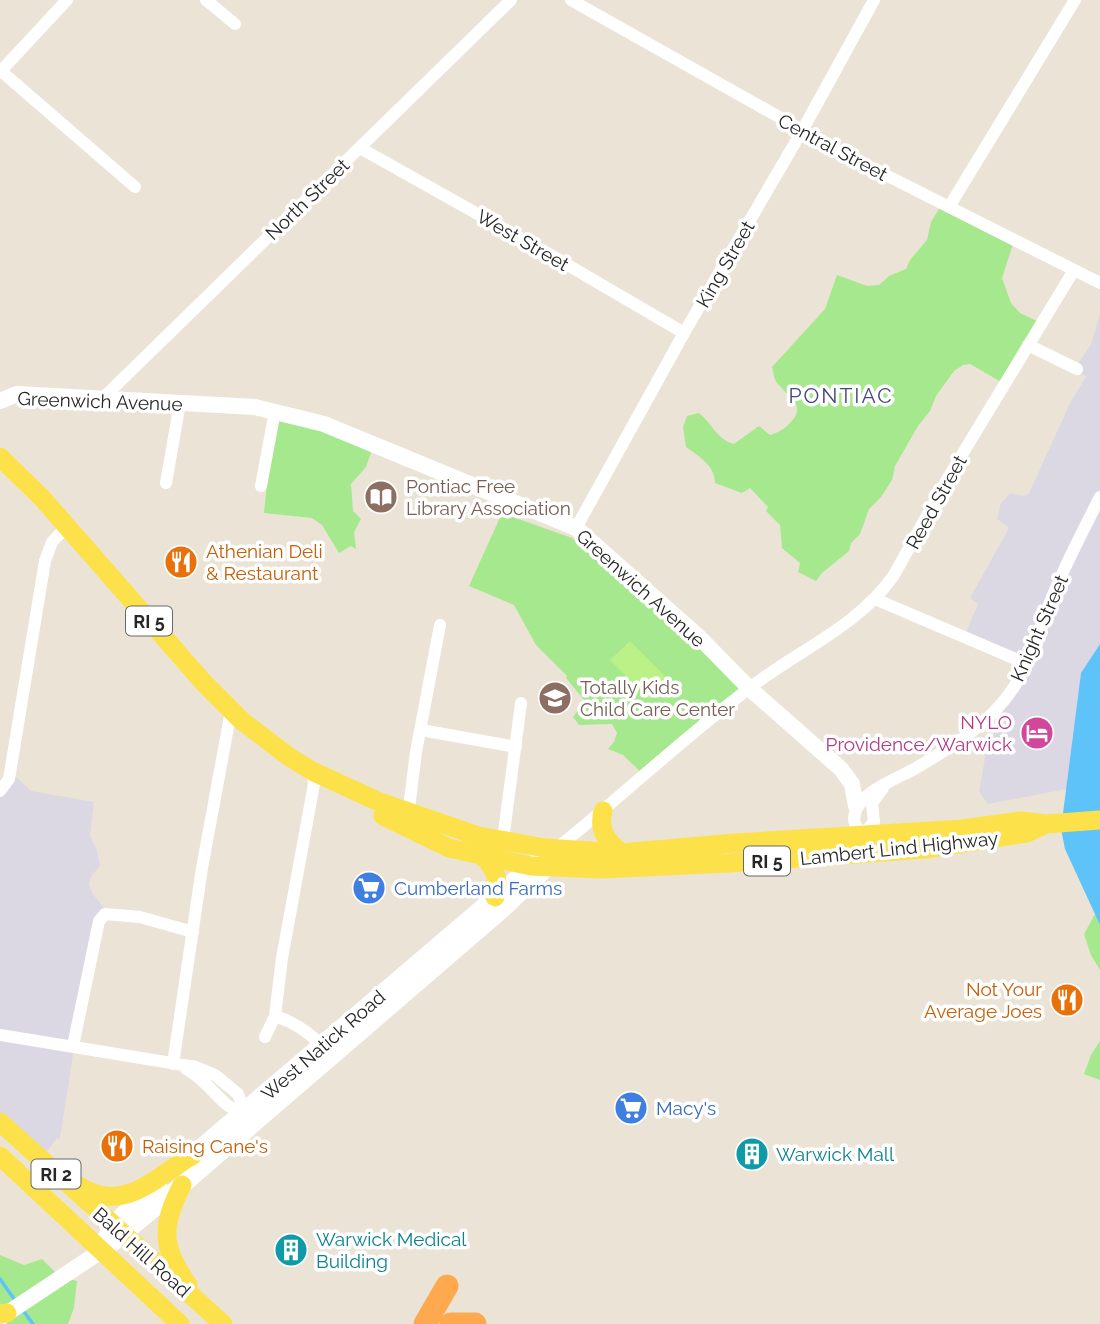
<svg xmlns="http://www.w3.org/2000/svg" width="1100" height="1324" font-family="Raleway,sans-serif">
	<rect width="100%" height="100%" fill="#ebe4d6"/>
	<path fill="#dcd8e3" d="M1100,314V644L1081,674L1067,789L988,804L979,792L986,752L1024,664L964,637L978,604L970,598L1009,528L997,519L1001,503L1010,493L1025,496L1029,493L1071,401L1086,377L1076,367L1091,344Z
		M11,772L31,791L94,802L90,836L97,850L100,866L92,875L89,883L92,893L107,911L74,1048L61,1133L59,1139L57,1138L45,1154L0,1122V788Z"/>
	<path fill="#a5e88d" d="M942,204L1015,238L1002,278L1011,303L1020,313L1039,322L1003,383L970,364L963,365L954,371L936,396L930,411L918,426L895,466L892,480L881,497L869,509L860,534L851,543L849,551L822,573L816,581L798,572L800,563L782,548L780,525L766,511L768,507L750,488L742,493L715,483C715,465 698,456 686,447L683,427L687,416L699,413C712,423 716,439 734,444L759,426L770,435C779,432 783,430 790,423C808,405 788,397 777,383C773,378 774,372 772,367L825,309L837,275L867,286L879,285L889,276L906,269L910,260L927,240L931,222Z
		M280,412L373,447L366,467L351,484L353,511L361,519L354,532L356,549L351,546L339,553L322,525L312,518L264,513L268,474Z
		M502,513L572,538L648,607L657,599L748,687L647,778L623,755L608,749L614,742L617,733L612,724L579,725L573,717L585,701L566,678L567,676L536,645L514,605L469,586Z
		M1096,912L1100,925V970L1091,955L1084,934Z
		M1100,1041V1080L1084,1074L1091,1055Z
		M0,1255L24,1265L42,1259L59,1276L77,1281L74,1308L68,1324H0Z"/>
	<path fill="#bbf187" d="M630,641L669,680L649,699L610,660Z"/>
	<path fill="#5ec3f9" d="M1100,644V925L1065,849L1061,829L1081,673Z"/>
	<g fill="none" stroke-linecap="round" stroke-linejoin="round">
		<path stroke="#5ec3f9" stroke-width="3.5" d="M0,1279L17,1303
			M22,1309L33,1324"/>
		<path stroke="#fff" stroke-width="12" d="M206,0L235,24
			M571,0L850,157L1100,283
			M1,71L135,187
			M0,72L67,0
			M360,148L549,254L684,333
			M949,207L1075,0
			M1028,345L1077,369
			M103,398L511,0
			M166,483L180,403
			M261,486L275,411
			M576,528L684,333L802,131L874,0
			M875,599L1025,663
			M421,730L516,747
			M0,791L9,779L45,561L52,542L67,526
			M409,808L416,752L440,625
			M862,835L874,822L872,803L883,788
			M862,838C861,831 855,827 854,820C854,793 895,780 916,768C952,747 991,723 1014,687C1032,659 1042,619 1056,588C1069,557 1085,527 1100,497
			M503,840L521,703
			M557,848C621,797 681,740 747,690C796,651 857,628 894,575L949,476L1074,270
			M275,1016C294,1022 308,1031 322,1046
			M0,1035L196,1067L215,1075L238,1094L246,1116
			M265,1037L275,1016L282,958L314,784L312,771
			M73,1046L99,921L105,914L140,917L193,932
			M173,1064L202,868L231,711
			M186,1069C210,1081 221,1108 243,1113"/>
		<path stroke="#fff" stroke-width="16" d="M0,401L17,394L255,407L324,424L576,528L700,638L749,688L841,769L852,784L856,806
			M0,1318L101,1251"/>
		<path stroke="#fff" stroke-width="18" d="M182,1164L539,860
			M113,1242L182,1185L499,912L545,869
			M101,1251C110,1221 135,1204 158,1184"/>
		<path stroke="#fde14a" stroke-width="19" d="M0,457L42,498L204,683L242,721L288,756L312,771L377,801L478,836L545,848L621,853L734,843L962,829L1021,821L1046,824L1100,820
			M603,811C598,831 607,841 621,853
			M383,816L449,848L531,866L602,869L729,863L925,849L1027,833L1046,824
			M481,855C495,866 500,880 495,897
			M0,1122L223,1324
			M0,1156L180,1324
			M182,1185C161,1227 161,1246 188,1285
			M79,1186C124,1215 155,1177 193,1155
			M0,1314L7,1313"/>
		<path stroke="#ffa94e" stroke-width="23" d="M425,1324L447,1286
			M451,1324H475"/>
	</g>
	<defs>
		<symbol id="library-disc" viewBox="-11 -11 22 22"><circle r="9.5" fill="#8d6e63" stroke="#fff"/><path d="M-6-4Q-3-5.5-.7-3.5V5Q-3 3-6 4ZM6-4Q3-5.5 .7-3.5V5Q3 3 6 4Z" fill="#fff"/></symbol>
		<symbol id="restaurant-disc" viewBox="-11 -11 22 22"><circle r="9.5" fill="#e8710a" stroke="#fff"/><path d="M-5-6h1v4h1v-4h1v4h1v-4h1v5L-1.5 .5V6h-2V.5L-5-1ZM5-6V6H3V1.5H1.5Q1.5-4 5-6Z" fill="#fff"/></symbol>
		<symbol id="school-disc" viewBox="-11 -11 22 22"><circle r="9.5" fill="#8d6e63" stroke="#fff"/><path d="M0-5L7-2L0 1L-7-2ZM-4 1L0 2.5L4 1V4Q0 6-4 4Z" fill="#fff"/></symbol>
		<symbol id="hotel-disc" viewBox="-11 -11 22 22"><circle r="9.5" fill="#d1479c" stroke="#fff"/><path d="M-6-4.5h1.5V1H6V5H4.5V3h-9V5H-6ZM-4 0a1.8 1.8 0 1 1 3.6 0ZM.5 0V-2.5h3Q6-2.5 6 0Z" fill="#fff"/></symbol>
		<symbol id="supermarket-disc" viewBox="-11 -11 22 22"><circle r="9.5" fill="#3f7fe0" stroke="#fff"/><path d="M-6-5.5h2.5l.6 2H6L4.5 2H-2.5L-4.4-4H-6ZM-1.5 3.2a1.3 1.3 0 1 0 .1 0ZM3 3.2a1.3 1.3 0 1 0 .1 0Z" fill="#fff"/></symbol>
		<symbol id="building-disc" viewBox="-11 -11 22 22"><circle r="9.5" fill="#0f9aa8" stroke="#fff"/><path d="M-4-6H4V6H1V3H-1V6H-4ZM-2.5-4.3h1.7v1.8h-1.7ZM.8-4.3h1.7v1.8H.8ZM-2.5-1h1.7V.8h-1.7ZM.8-1h1.7V.8H.8Z" fill="#fff"/></symbol>
	</defs>
	<g fill-rule="evenodd">
		<use href="#library-disc" x="362" y="478" width="38" height="38"/>
		<use href="#restaurant-disc" x="162" y="543" width="38" height="38"/>
		<use href="#school-disc" x="536" y="679" width="38" height="38"/>
		<use href="#hotel-disc" x="1018" y="714" width="38" height="38"/>
		<use href="#supermarket-disc" x="350" y="869" width="38" height="38"/>
		<use href="#restaurant-disc" x="1048" y="981" width="38" height="38"/>
		<use href="#supermarket-disc" x="612" y="1089" width="38" height="38"/>
		<use href="#restaurant-disc" x="98" y="1127" width="38" height="38"/>
		<use href="#building-disc" x="733" y="1135" width="38" height="38"/>
		<use href="#building-disc" x="272" y="1231" width="38" height="38"/>
	</g>
	<g text-anchor="middle" dominant-baseline="central" stroke-width="7" stroke-linejoin="round" paint-order="stroke">
		<g fill="#fff" stroke="#686868" stroke-width="2">
			<rect x="126" y="606.5" width="46" height="29" rx="5"/>
			<rect x="744" y="846.5" width="46" height="29" rx="5"/>
			<rect x="31.5" y="1159.5" width="49" height="29" rx="5"/>
		</g>
		<g font-size="18" font-weight="bold" fill="#272727">
			<text x="149" y="621">RI 5</text>
			<text x="767" y="861">RI 5</text>
			<text x="56" y="1174">RI 2</text>
		</g>
		<g font-size="19" fill="#272727" stroke="#fff">
			<text transform="translate(833 147) rotate(28)">Central Street</text>
			<text transform="translate(307 199) rotate(-44)">North Street</text>
			<text transform="translate(523 240) rotate(30)">West Street</text>
			<text transform="translate(725 264) rotate(-60)">King Street</text>
			<text transform="translate(100 401) rotate(2)">Greenwich Avenue</text>
			<text transform="translate(936 502) rotate(-61)">Reed Street</text>
			<text transform="translate(641 588) rotate(42)">Greenwich Avenue</text>
			<text transform="translate(1039 628) rotate(-66)">Knight Street</text>
			<text transform="translate(899 848) rotate(-6)">Lambert Lind Highway</text>
			<text transform="translate(323 1045) rotate(-41)">West Natick Road</text>
			<text transform="translate(142 1252) rotate(42)">Bald Hill Road</text>
		</g>
		<g font-size="19" fill="#785e54" stroke="#fff" text-anchor="start">
			<text x="406" y="486">Pontiac Free<tspan x="406" dy="22">Library Association</tspan></text>
			<text x="580" y="687">Totally Kids<tspan x="580" dy="22">Child Care Center</tspan></text>
		</g>
		<g font-size="19" fill="#c56008" stroke="#fff" text-anchor="start">
			<text x="206" y="551">Athenian Deli<tspan x="206" dy="22">&amp; Restaurant</tspan></text>
			<text x="1042" y="989" text-anchor="end">Not Your<tspan x="1042" dy="22">Average Joes</tspan></text>
			<text x="142" y="1146">Raising Cane's</text>
		</g>
		<g font-size="19" fill="#b23c85" stroke="#fff" text-anchor="end">
			<text x="1012" y="722">NYLO<tspan x="1012" dy="22">Providence/Warwick</tspan></text>
		</g>
		<g font-size="19" fill="#366cbe" stroke="#fff" text-anchor="start">
			<text x="394" y="888">Cumberland Farms</text>
			<text x="656" y="1108">Macy's</text>
		</g>
		<g font-size="19" fill="#0d838f" stroke="#fff" text-anchor="start">
			<text x="776" y="1154">Warwick Mall</text>
			<text x="316" y="1239">Warwick Medical<tspan x="316" dy="22">Building</tspan></text>
		</g>
		<g font-size="21" letter-spacing="2" fill="#444a7b" stroke="#fff">
			<text x="841" y="395">PONTIAC</text>
		</g>
	</g>
</svg>
